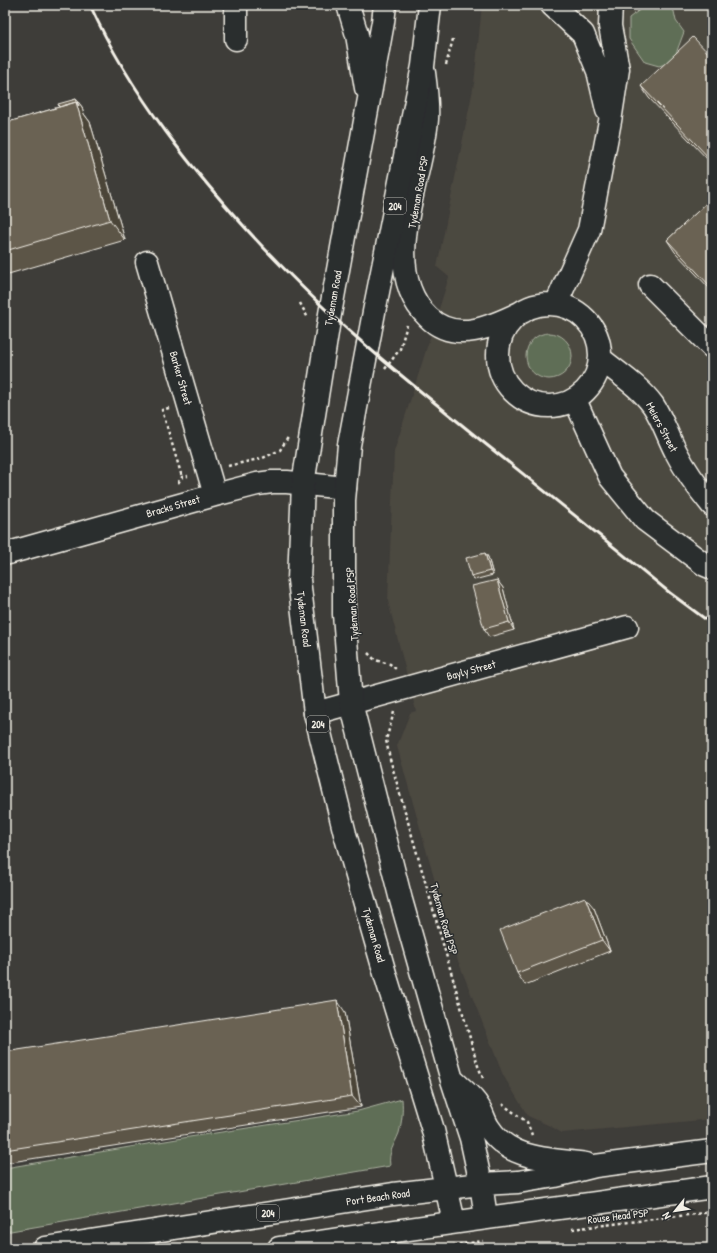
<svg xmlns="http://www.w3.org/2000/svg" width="717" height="1253" font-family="'Patrick Hand',sans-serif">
	<rect width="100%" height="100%" fill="#3e3d39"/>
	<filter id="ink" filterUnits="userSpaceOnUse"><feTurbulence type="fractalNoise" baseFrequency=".025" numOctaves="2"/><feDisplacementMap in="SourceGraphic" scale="8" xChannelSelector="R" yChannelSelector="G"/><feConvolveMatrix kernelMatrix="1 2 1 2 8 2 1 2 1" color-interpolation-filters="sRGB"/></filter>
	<g filter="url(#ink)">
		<path fill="#4c4840" d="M482,5H712V1119L562,1133L550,1126L528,1116L503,1075L455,953L397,746L410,713L416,711L388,601L394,452L449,277L437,267L474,84Z"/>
		<path fill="#5f6e56" stroke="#aab09f" d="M646,5H671L673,7L676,21L684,32L675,56L672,62L659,66L645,62L629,39V18Z
			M526 356a23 23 0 1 1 46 0a23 23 0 1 1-46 0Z
			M402,1099C403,1111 402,1121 399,1133C394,1146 388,1151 390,1166L5,1232V1168L183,1138L358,1111Z"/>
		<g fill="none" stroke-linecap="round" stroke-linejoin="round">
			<defs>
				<path id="minor" d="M552,5L583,34L598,71L607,110
					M236,39V5
					M424,73C426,88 428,104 427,119C423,178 377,268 428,317C456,345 495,325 524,311
					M147,262L215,495
					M650,285L712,347
					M498 355a51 51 0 1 1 102 0a51 51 0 1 1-102 0Z
					M556,304L589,230L610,121L618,69L610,26L611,5
					M601,359C618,373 639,386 653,405C663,420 668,437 676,452C686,472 698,488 712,505
					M575,400L610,477L645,520L705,565L712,568
					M5,554L215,495L257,484L272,482H287L345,488
					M315,713L627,627"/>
				<path id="major" d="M348,5L357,35L366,88
					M385,5L383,22L330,314L303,484L299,580L315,713L345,834L386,977L433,1130L454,1222
					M430,5L423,66L374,312L349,445L344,500V614L351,703L401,900L452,1080L471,1138L481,1184L486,1217
					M455,1082C462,1089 473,1097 478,1106C483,1113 484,1121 489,1128C510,1161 552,1159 586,1164
					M45,1248L393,1194L481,1184L518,1182L555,1176L595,1166L712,1151
					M279,1248C423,1226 568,1207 712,1187"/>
			</defs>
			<use href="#minor" stroke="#f4f1e8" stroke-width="25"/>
			<use href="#major" stroke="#f4f1e8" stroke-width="25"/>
			<path stroke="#f4f1e8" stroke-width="2.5" stroke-dasharray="3 3" stroke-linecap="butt" d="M446,65L453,39
				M300,303L308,318
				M385,369L400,349L407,325
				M169,408L162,410L182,477
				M228,466L263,458L280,450L289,436
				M178,483L182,477L188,476
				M368,653L375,660L390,664L396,669
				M394,712L386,740L390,759L478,1066L483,1078
				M502,1104L527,1122L532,1135
				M572,1229L712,1212
				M441,1248L483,1241"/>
			<use href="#minor" stroke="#2a2d2e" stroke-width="22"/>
			<use href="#major" stroke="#2a2d2e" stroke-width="22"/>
			<path stroke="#f4f1e8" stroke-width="3" d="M90,5C131,95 195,174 262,246C289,274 316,302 346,328C388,366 434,402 478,438C542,489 607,541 670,593L712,624"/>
		</g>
		<path fill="#5c5447" stroke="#f4f1e8" d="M712,57V164L649,98L641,86Z
			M76,99L82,107L84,114L90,122L125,240L5,275V123L59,107Z
			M712,198V291L675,252L667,240Z
			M485,553L488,557L493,575L474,580L471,576Z
			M497,580L503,588L514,630L489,637L484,629Z
			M594,908L610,951L525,985L517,973Z
			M345,1012L361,1107L5,1163V1052Z"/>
		<path fill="#4b4539" stroke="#f4f1e8" d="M76,99L82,107L84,114L90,122L125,240L110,220L76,102Z
			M485,553L488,557L493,575L490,571Z
			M497,580L503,588L514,630L509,622Z
			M585,897L594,908L610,951L602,940Z
			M337,1000L345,1012L361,1107L352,1096Z"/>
		<path fill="#6b6252" stroke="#f4f1e8" d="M712,17V26L708,21Z
			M693,37L712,57V161L641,86Z
			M76,99L79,106L76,102L59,107L58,104Z
			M76,102L110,220L5,251V123Z
			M712,198V288L667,240Z
			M485,553L490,571L471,576L466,558Z
			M497,580L509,622L484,629L472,586Z
			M585,897L602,940L517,973L500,930Z
			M337,1000L352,1096L5,1150V1052Z"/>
	</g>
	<g text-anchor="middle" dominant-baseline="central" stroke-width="3" stroke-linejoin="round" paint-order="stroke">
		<g fill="#2a2d2e" stroke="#b7b6b0" stroke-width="1">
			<rect x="384" y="198" width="22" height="16" rx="3"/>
			<rect x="307" y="716" width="22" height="16" rx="3"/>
			<rect x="257" y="1205" width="22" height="16" rx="3"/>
		</g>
		<g font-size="10" font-weight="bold" fill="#f4f1e8">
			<text x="395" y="206">204</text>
			<text x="318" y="724">204</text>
			<text x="268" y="1213">204</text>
		</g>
		<g font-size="11" fill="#f4f1e8" stroke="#2a2d2e">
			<text transform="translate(418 192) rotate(-80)">Tydeman Road PSP</text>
			<text transform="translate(333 298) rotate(-80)">Tydeman Road</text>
			<text transform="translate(181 378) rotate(74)">Barker Street</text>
			<text transform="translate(662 427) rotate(62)">Meiers Street</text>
			<text transform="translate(173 506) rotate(-16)">Bracks Street</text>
			<text transform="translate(352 604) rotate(-94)">Tydeman Road PSP</text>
			<text transform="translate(304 619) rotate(83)">Tydeman Road</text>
			<text transform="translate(471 670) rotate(-15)">Bayly Street</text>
			<text transform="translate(444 919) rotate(74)">Tydeman Road PSP</text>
			<text transform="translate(374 935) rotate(74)">Tydeman Road</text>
			<text transform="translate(378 1197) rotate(-8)">Port Beach Road</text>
			<text transform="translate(618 1216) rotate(-7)">Rouse Head PSP</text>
		</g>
	</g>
	<rect width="717" height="1253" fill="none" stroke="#2a2d2e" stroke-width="20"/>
	<rect x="10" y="10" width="697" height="1233" fill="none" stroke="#f4f1e8" stroke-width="1.5" filter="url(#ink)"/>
	<g transform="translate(675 1211) rotate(240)" stroke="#2a2d2e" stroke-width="3" paint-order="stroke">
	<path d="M0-3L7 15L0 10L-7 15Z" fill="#f4f1e8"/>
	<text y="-6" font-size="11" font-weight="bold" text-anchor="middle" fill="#f4f1e8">N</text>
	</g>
</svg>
